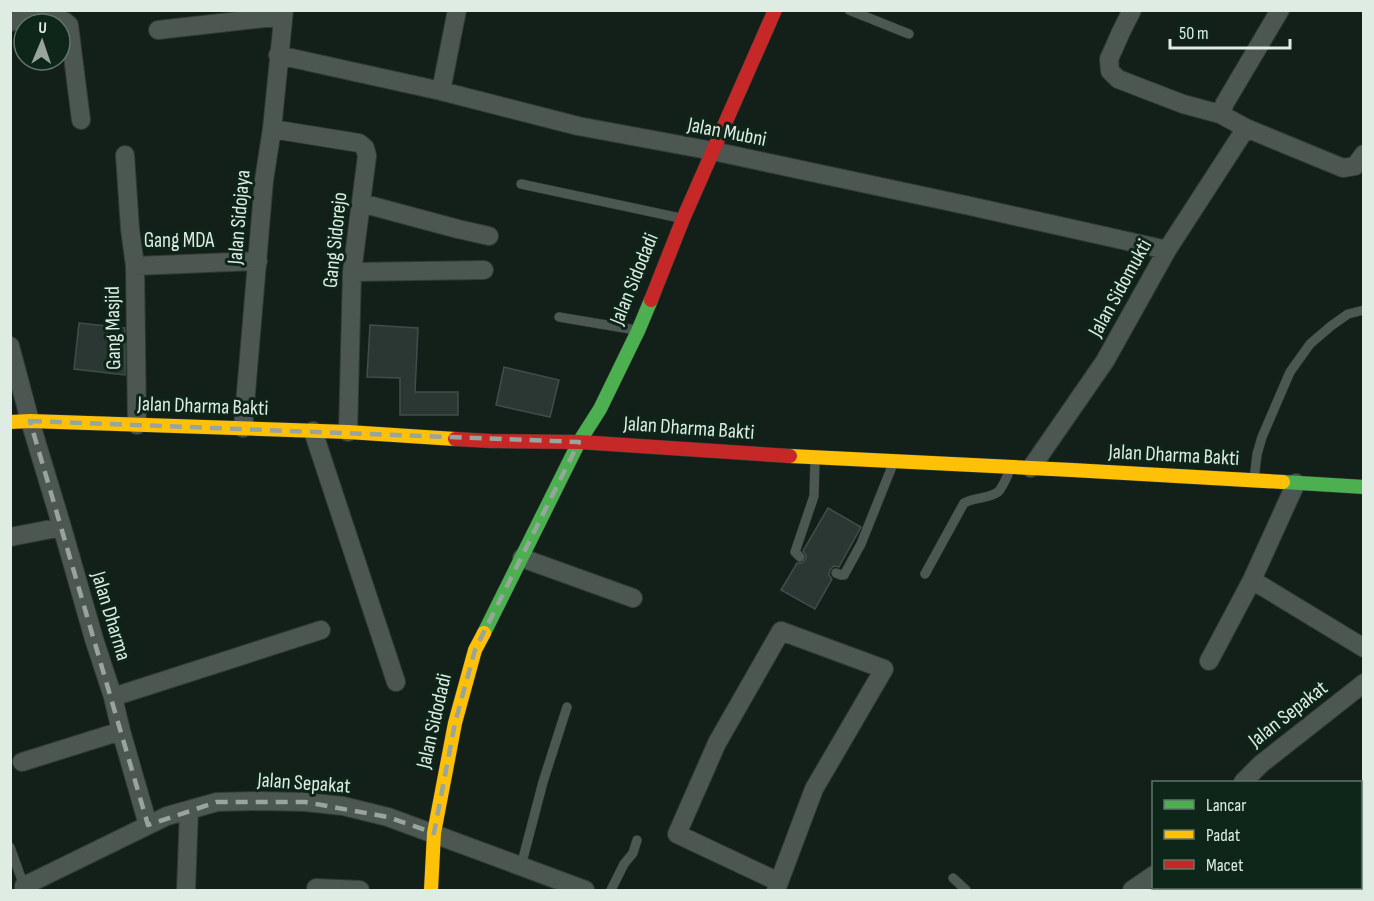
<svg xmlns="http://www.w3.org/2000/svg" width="1374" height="901" font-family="'Sofia Sans Condensed',sans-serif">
	<rect width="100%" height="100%" fill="#132019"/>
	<path fill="#2a3733" stroke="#414d4a" stroke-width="1.5" d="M79,323L125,328V375L74,369Z
		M370,325L418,328L415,392H458V415H400V378L367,377Z
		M504,367L559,380L550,417L496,405Z
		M828,508L861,527L839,567L834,566L830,570L829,575L832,579L815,609L781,590L797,563H802L806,559V555L803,551Z"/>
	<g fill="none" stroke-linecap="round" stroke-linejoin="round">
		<defs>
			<path id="lane" d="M849,10L909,34
				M521,184L680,218
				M559,317L636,330
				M1254,480L1257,454L1262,437L1290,372L1310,344L1331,326L1348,314L1364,310
				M800,557L795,552L814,496L815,460
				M836,573L841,575H844L861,544L893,464
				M925,574L964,503C974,497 988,499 998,492C1003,487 1007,476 1010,470
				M10,847L24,886
				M521,866L543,782L567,707
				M953,878L966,890
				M611,890L624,864L633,853L637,840"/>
			<path id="street" d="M1132,10L1121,32L1109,59L1110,71L1118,79L1183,104L1220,114
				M10,22C29,19 54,10 69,25L81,120
				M158,30L283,16
				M278,55L441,91L578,126L713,151L970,206L1167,250
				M441,91L457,10
				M1246,128L1343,168L1355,166L1364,154
				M272,129L359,143L365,148L367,156L352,272L348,432
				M125,155L130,229L135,266L258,261
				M361,203L458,229L489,236
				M135,266L137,425
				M352,272L484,270
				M10,346L30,421L62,527L94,639L113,697L121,731L148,825
				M243,428L264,180L272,129L284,10
				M313,431L396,682
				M1031,468L1105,361L1167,250L1246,128L1220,114L1225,103L1280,10
				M10,537L62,527
				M522,558L633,598
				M1252,580L1364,648
				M1209,661L1252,580L1296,483
				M113,697L321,630
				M22,762L121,731
				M1243,782L1261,764L1364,683
				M1300,888L1305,890
				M24,890V886L167,816L217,802L260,801L305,802L343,806L388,817L585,890
				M186,890L189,810
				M316,890V888L360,890
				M776,890L814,789L884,669L781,631L717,743L677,834L779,882
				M1132,890L1154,875"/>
			<path id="fast" d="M1283,482L1364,487
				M484,633L579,442L600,409L638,331L651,300"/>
			<path id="slow" d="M10,422L30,421L348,432L455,439
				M790,456L1072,470L1283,482
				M431,890L434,833L455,723L475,650L484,633"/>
			<path id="jam" d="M651,300L683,219L775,10
				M455,439L491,441L579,442L790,456"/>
		</defs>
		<use href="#lane" stroke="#313b35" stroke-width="10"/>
		<use href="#street" stroke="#313b35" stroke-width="20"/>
		<use href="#fast" stroke="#313b35" stroke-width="15"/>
		<use href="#slow" stroke="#313b35" stroke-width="15"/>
		<use href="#jam" stroke="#313b35" stroke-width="15"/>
		<use href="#lane" stroke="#4c5751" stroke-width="9"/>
		<use href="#street" stroke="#4c5751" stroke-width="18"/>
		<use href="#fast" stroke="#4caf50" stroke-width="14"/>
		<use href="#slow" stroke="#ffc107" stroke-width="14"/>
		<use href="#jam" stroke="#c62828" stroke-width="14"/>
	</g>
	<path fill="none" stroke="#97a59c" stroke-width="4.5" stroke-dasharray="12 8" stroke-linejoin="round" d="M30,421L579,442L475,650L455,723L434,833L388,817L305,802H217L148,825Z"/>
	<g text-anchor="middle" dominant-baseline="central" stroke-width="6" stroke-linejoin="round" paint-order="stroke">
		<g font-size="21" fill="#deece3" stroke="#0d2619">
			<text transform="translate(727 132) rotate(11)">Jalan Mubni</text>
			<text transform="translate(239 217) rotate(-85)">Jalan Sidojaya</text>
			<text x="179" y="240">Gang MDA</text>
			<text transform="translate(335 240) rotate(-84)">Gang Sidorejo</text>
			<text transform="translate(634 279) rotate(-68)">Jalan Sidodadi</text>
			<text transform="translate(1120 288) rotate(-61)">Jalan Sidomukti</text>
			<text transform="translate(113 328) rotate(-91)">Gang Masjid</text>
			<text transform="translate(203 406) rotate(2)">Jalan Dharma Bakti</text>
			<text transform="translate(689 428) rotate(4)">Jalan Dharma Bakti</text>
			<text transform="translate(1174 455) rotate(3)">Jalan Dharma Bakti</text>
			<text transform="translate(111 616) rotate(73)">Jalan Dharma</text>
			<text transform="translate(1288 714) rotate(-38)">Jalan Sepakat</text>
			<text transform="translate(434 721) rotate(-77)">Jalan Sidodadi</text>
			<text transform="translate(304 783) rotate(4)">Jalan Sepakat</text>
		</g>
	</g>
	<rect width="1374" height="901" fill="none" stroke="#deece3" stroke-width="24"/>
	<rect x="1152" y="781" width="210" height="108" fill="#0d2619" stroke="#61756a" stroke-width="1.5"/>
	<rect x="1164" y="800" width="30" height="9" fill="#4caf50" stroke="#61756a" stroke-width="1.5"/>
	<text x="1206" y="811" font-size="18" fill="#deece3">Lancar</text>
	<rect x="1164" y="830" width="30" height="9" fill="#ffc107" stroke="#61756a" stroke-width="1.5"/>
	<text x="1206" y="841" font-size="18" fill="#deece3">Padat</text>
	<rect x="1164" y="860" width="30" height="9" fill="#c62828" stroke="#61756a" stroke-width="1.5"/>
	<text x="1206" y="871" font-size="18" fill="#deece3">Macet</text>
	<g transform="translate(42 42) rotate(2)"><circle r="28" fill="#0d2619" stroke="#61756a" stroke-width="1.5"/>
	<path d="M0-4.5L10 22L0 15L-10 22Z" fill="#97a59c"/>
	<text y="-9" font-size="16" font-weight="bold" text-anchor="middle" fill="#deece3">U</text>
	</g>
	<path d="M1170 39v9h120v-9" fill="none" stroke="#deece3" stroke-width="3"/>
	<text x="1179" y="39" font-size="18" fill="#deece3" stroke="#0d2619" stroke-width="4.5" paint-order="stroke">50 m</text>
</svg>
